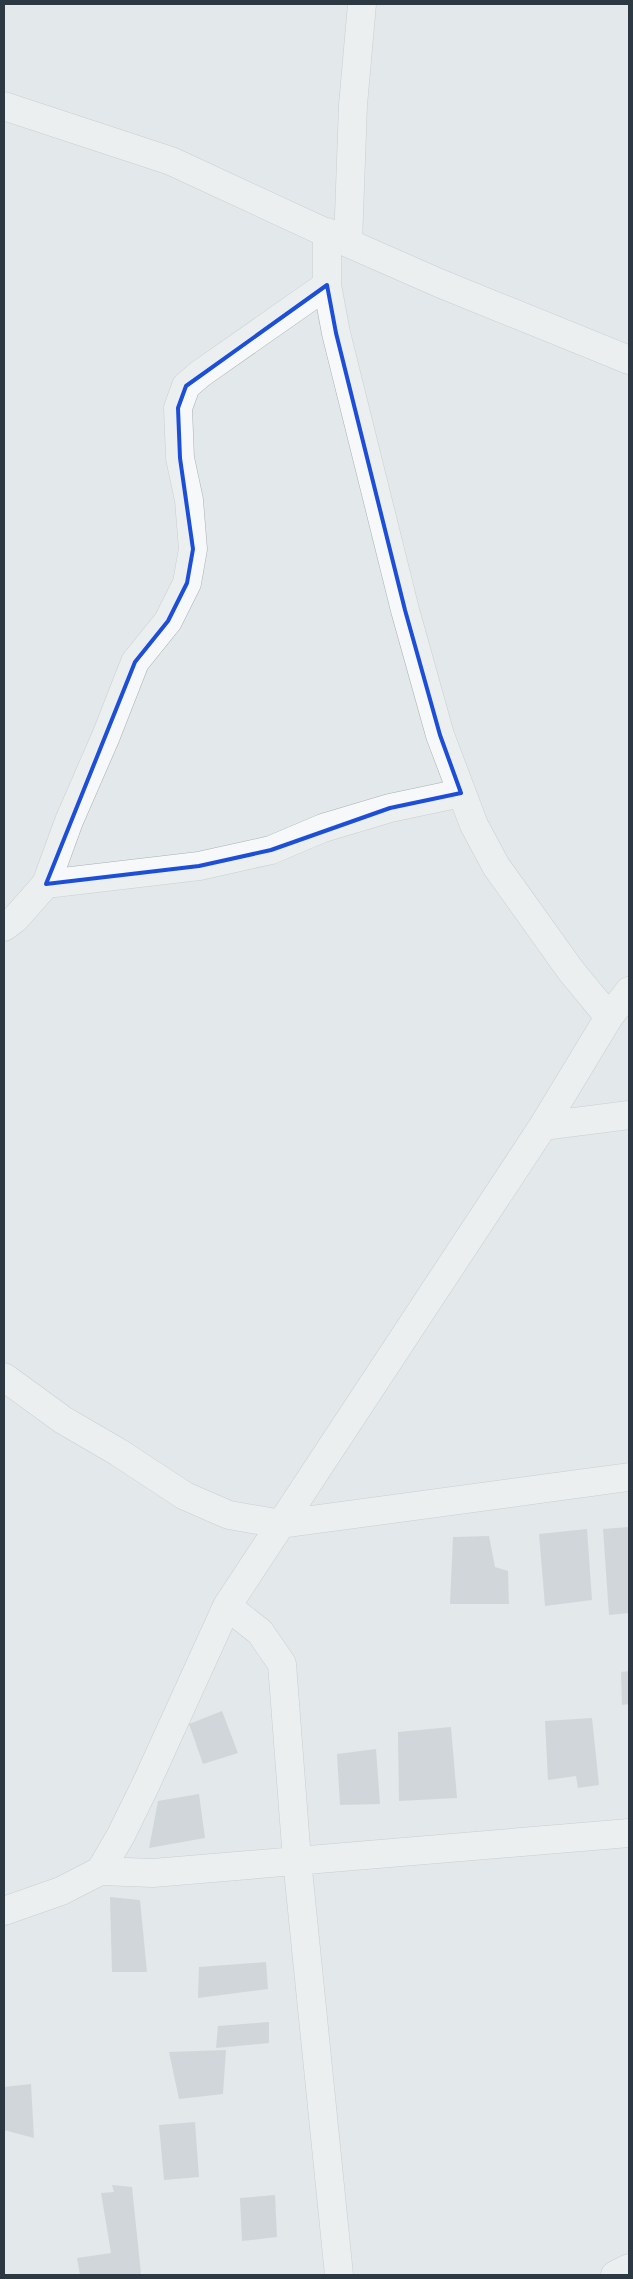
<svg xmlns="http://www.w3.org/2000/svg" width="633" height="2279" font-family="Lato,sans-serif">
	<rect width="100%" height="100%" fill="#e3e8ea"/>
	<path fill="#bbc2c7" d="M629,1527V1613L609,1615L603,1529Z
		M587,1529L592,1600L545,1606L539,1534Z
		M489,1536L495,1567L508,1571L509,1604H450L453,1537Z
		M629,1671V1704L622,1705L621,1672Z
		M222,1711L238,1753L203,1764L189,1724Z
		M592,1718L599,1785L578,1788L576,1776L548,1780L545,1721Z
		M451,1727L457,1798L399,1801L398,1732Z
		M376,1749L380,1804L340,1805L337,1754Z
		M199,1794L205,1838L149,1848L158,1801Z
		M110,1897L140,1900L147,1972H112Z
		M266,1962L268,1989L198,1998L199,1967Z
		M269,2022V2043L216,2048L218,2026Z
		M226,2050L223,2094L179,2099L169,2052Z
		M31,2084L34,2138L4,2130V2087Z
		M195,2122L199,2177L164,2180L159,2125Z
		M112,2185L132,2187L141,2274L80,2275L77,2258L111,2253L101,2193L114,2192Z
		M275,2195L277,2237L242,2241L240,2198Z"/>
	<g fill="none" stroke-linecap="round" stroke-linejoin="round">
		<defs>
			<path id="minor" d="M4,106L171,161L348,243L439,283L629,360
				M327,232V285L336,333L405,610L440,735L474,825L496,866L571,971L609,1017
				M348,243L353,105L362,4
				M46,884L199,866L271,850L323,828L390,808L461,793
				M4,927L15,919L46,884L69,821L106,736L135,662L168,621L187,583L193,549L189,500L180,458L178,408L186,386L200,374L327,285
				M543,1126L629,1115
				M4,1377L63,1420L118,1452L185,1496L229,1515L281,1524L629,1477
				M227,1606L260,1632L282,1664L297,1860L339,2275
				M100,1871L153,1873L629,1833
				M4,1911L61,1891L100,1871L121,1835L146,1784L227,1606L543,1126L609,1017L629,991
				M615,2275L629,2268"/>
		</defs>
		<use href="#minor" stroke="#a8b0b4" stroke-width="29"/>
		<use href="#minor" stroke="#f6f8f9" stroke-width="28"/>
	</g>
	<path d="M0 0H633V2279H0ZM327,285L336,333L405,610L440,735L461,793L390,808L271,850L199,866L46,884L135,662L168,621L187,583L193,549L180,458L178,408L186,386Z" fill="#e3e8ea" fill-opacity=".55" fill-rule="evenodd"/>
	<path fill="none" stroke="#1d4ed8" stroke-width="4" stroke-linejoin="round" d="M327,285L336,333L405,610L440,735L461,793L390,808L271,850L199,866L46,884L135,662L168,621L187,583L193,549L180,458L178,408L186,386Z"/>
	<rect width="633" height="2279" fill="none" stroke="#2c3842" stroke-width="10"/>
</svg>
